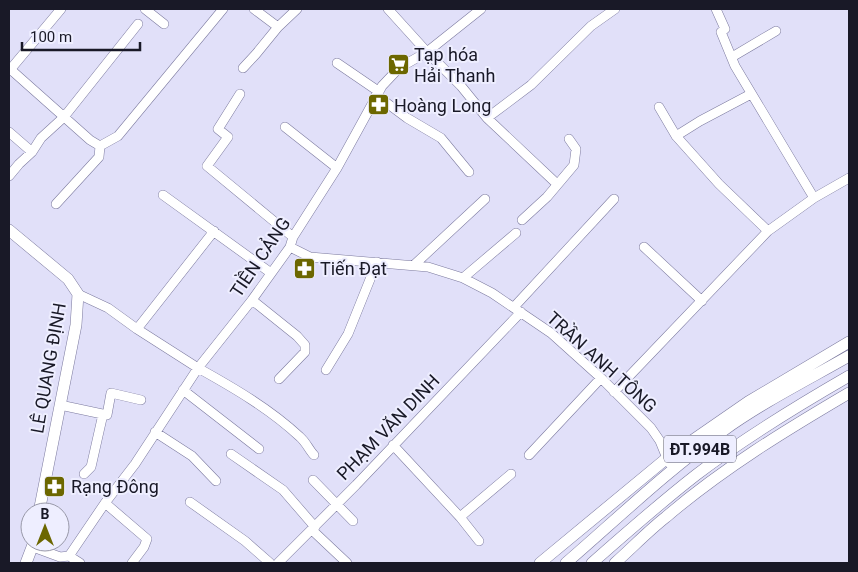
<svg xmlns="http://www.w3.org/2000/svg" width="858" height="572" font-family="Roboto,sans-serif">
	<rect width="100%" height="100%" fill="#e1e0f9"/>
	<g fill="none" stroke-linecap="round" stroke-linejoin="round">
		<defs>
			<path id="minor" d="M145,9L164,24
				M254,9L278,27
				M388,9L427,52L461,86L487,118L557,184
				M716,9L725,29L721,32L735,66L814,198
				M732,57L776,31
				M337,63L378,91
				M9,68L90,140L100,146L118,136L223,9
				M243,68L256,54L278,27L297,9
				M9,71L61,9
				M240,94L218,129L228,137L207,166L293,237
				M376,95L407,118L441,138L469,172
				M659,107L676,136L719,184L768,231
				M487,118L531,85L591,26L615,9
				M285,127L337,168
				M9,132L32,152
				M676,136L700,121L751,94
				M9,176L19,164L32,152L41,138L64,117L138,24
				M163,195L271,273
				M56,204L99,157L100,146
				M522,220L547,197L574,165L576,149L569,139
				M290,247L310,257L428,267L463,278L492,293L551,333L601,378L651,428L660,441L669,463
				M644,247L702,301
				M414,265L485,199
				M463,278L516,233
				M78,294L108,308L137,329L198,368L252,300L290,247L293,237L337,168L382,86L399,68L427,52L481,9
				M252,300L297,336L305,345V352L279,379
				M514,307L614,199
				M137,329L214,231
				M326,370L348,334L377,262
				M183,390L259,449
				M614,392L768,231L814,198L849,178
				M60,405L107,415L111,393L141,400
				M155,432L192,456L216,481
				M393,445L460,517L479,541
				M231,454L283,490L315,527
				M529,455L601,378
				M84,474L91,467L103,414
				M313,480L353,521
				M190,502L245,541L270,563
				M105,503L147,539L144,547L132,563
				M460,517L511,474
				M312,530L347,563
				M33,547L60,557L69,556L105,503L135,464L198,368C234,388 270,409 300,437C306,442 309,450 314,455
				M69,556L80,563
				M278,563L356,485L521,312"/>
			<path id="major" d="M9,230L68,279L78,294L76,325L39,512
				M26,563L34,542
				M540,563L667,458L748,402L849,342
				M566,563C618,518 668,470 724,430C763,402 807,380 849,356
				M592,563C626,533 660,503 696,475C744,438 797,406 849,376
				M615,563C632,548 648,531 666,517C722,469 786,430 849,393"/>
		</defs>
		<use href="#minor" stroke="#7c7a9f" stroke-width="10"/>
		<use href="#major" stroke="#7c7a9f" stroke-width="12"/>
		<use href="#minor" stroke="#fff" stroke-width="9"/>
		<use href="#major" stroke="#fff" stroke-width="11"/>
	</g>
	<defs>
		<symbol id="supermarket-square" viewBox="-11 -11 22 22"><rect x="-9" y="-9" width="18" height="18" rx="4" fill="#6c6700" stroke="#eef"/><path d="M-6-5.5h2.5l.6 2H6L4.5 2H-2.5L-4.4-4H-6ZM-1.5 3.2a1.3 1.3 0 1 0 .1 0ZM3 3.2a1.3 1.3 0 1 0 .1 0Z" fill="#fff"/></symbol>
		<symbol id="pharmacy-square" viewBox="-11 -11 22 22"><rect x="-9" y="-9" width="18" height="18" rx="4" fill="#6c6700" stroke="#eef"/><path d="M-2-6h4v4h4v4h-4v4h-4v-4h-4v-4h4Z" fill="#fff"/></symbol>
	</defs>
	<g fill-rule="evenodd">
		<use href="#supermarket-square" x="386" y="52" width="25" height="25"/>
		<use href="#pharmacy-square" x="366" y="92" width="25" height="25"/>
		<use href="#pharmacy-square" x="292" y="256" width="25" height="25"/>
		<use href="#pharmacy-square" x="42" y="474" width="25" height="25"/>
	</g>
	<g text-anchor="middle" dominant-baseline="central" stroke-width="4" stroke-linejoin="round" paint-order="stroke">
		<rect fill="#eef" stroke="#595968" stroke-width="1" x="664" y="435.5" width="72" height="27" rx="4"/>
		<g font-size="16" font-weight="bold" fill="#191927">
			<text x="700" y="449">ĐT.994B</text>
		</g>
		<g font-size="18" fill="#191927" stroke="#eef" text-anchor="start">
			<text x="414" y="54">Tạp hóa<tspan x="414" dy="21">Hải Thanh</tspan></text>
			<text x="394" y="105">Hoàng Long</text>
			<text x="320" y="268">Tiến Đạt</text>
			<text x="71" y="486">Rạng Đông</text>
		</g>
		<g font-size="18" fill="#191927" stroke="#eef">
			<text transform="translate(260 257) rotate(-56)">TIỀN CẢNG</text>
			<text transform="translate(602 362) rotate(42)">TRẦN ANH TÔNG</text>
			<text transform="translate(48 368) rotate(-80)">LÊ QUANG ĐỊNH</text>
			<text transform="translate(388 427) rotate(-46)">PHẠM VĂN DINH</text>
		</g>
	</g>
	<rect width="858" height="572" fill="none" stroke="#191927" stroke-width="20"/>
	<g transform="translate(45 527)"><circle r="24" fill="#eeeeff" stroke="#9999a9"/>
	<path d="M0-4L9 19L0 12L-9 19Z" fill="#6c6700"/>
	<text y="-8" font-size="14" font-weight="bold" text-anchor="middle" fill="#191927">B</text>
	</g>
	<path d="M22 42v8h118v-8" fill="none" stroke="#191927" stroke-width="2.5"/>
	<text x="30" y="42" font-size="15" fill="#191927" stroke="#eeeeff" stroke-width="4" paint-order="stroke">100 m</text>
</svg>
